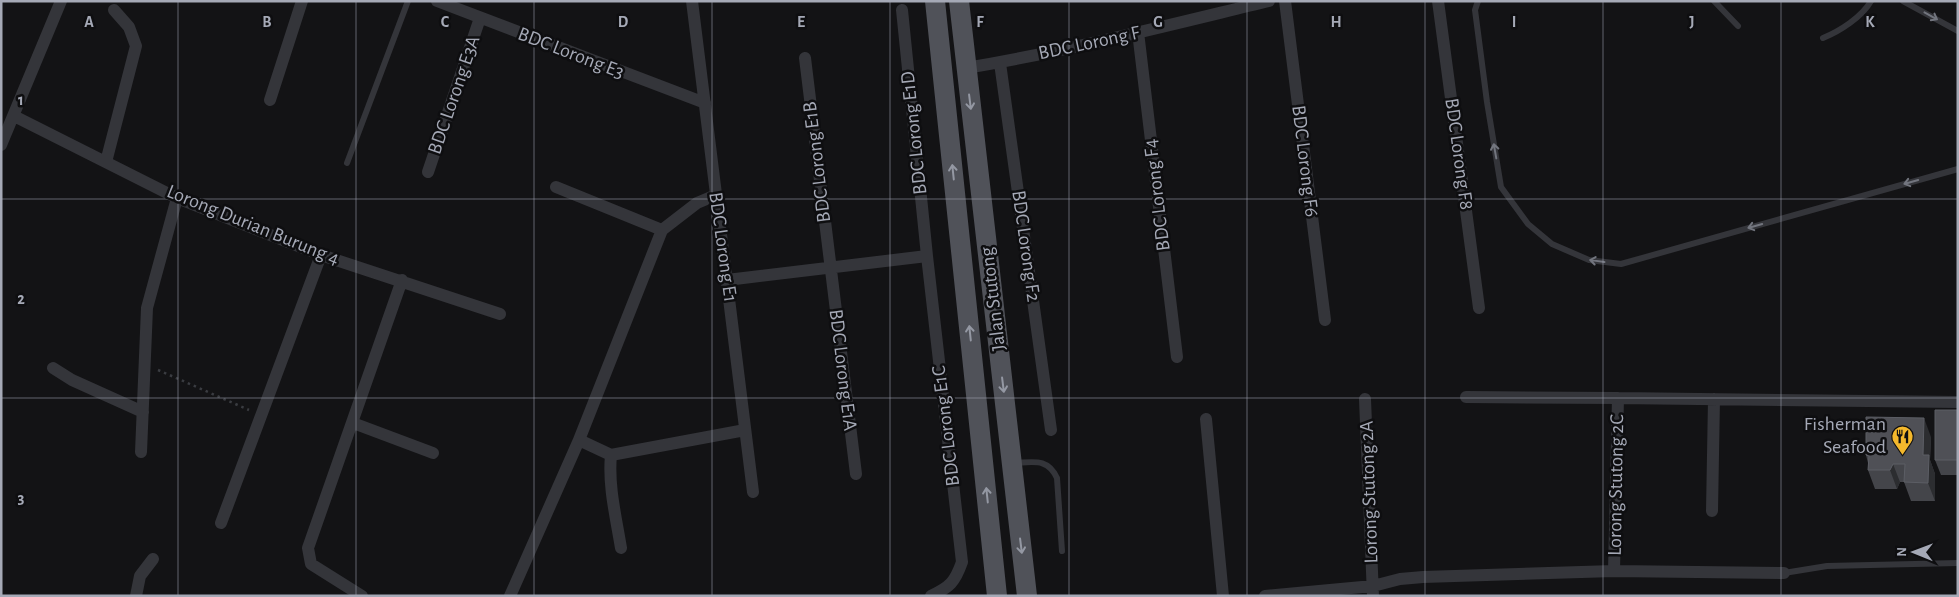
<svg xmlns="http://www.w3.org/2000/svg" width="1959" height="597" font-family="'Alegreya Sans',sans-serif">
	<rect width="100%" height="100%" fill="#131315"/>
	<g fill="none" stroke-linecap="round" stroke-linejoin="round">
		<path stroke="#3a3c41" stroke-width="2.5" stroke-dasharray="2.5 4" stroke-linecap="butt" d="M158,370L249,410"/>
		<path stroke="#34353a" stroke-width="6" d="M1478,1L1475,10L1487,102L1501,187L1528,224L1552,244L1589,260L1621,264L1958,169
			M1714,1L1738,26
			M1903,1L1958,31
			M1823,38C1840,31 1862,17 1871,1
			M347,163L408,1
			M1015,463C1034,462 1048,458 1057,478L1062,551
			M1784,573L1827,566L1958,563"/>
		<path stroke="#34353a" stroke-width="12" d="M437,1L705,103
			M692,1L753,492
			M1285,1L1325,320
			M1438,1L1479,308
			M902,10L927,256L962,562C955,582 950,587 931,596
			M1138,32L1177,357
			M805,58L856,474
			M1000,63L1051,430
			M966,68C1068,51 1169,25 1269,1
			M270,100L302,1
			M14,116L177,198L321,255L500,314
			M1,145L61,1
			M106,162L136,46L129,27L114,10
			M428,172L480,18
			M556,187L662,230
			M727,280L927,256
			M53,368L72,380L143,412
			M1618,398L1958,402
			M1365,399L1373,596
			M1206,419L1223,596
			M353,423L433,453
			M579,440L611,455L745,430
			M141,452L147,308L177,198
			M611,455C608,486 616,517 621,548
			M1712,511L1714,399
			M221,523L321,255
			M1614,571L1784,573
			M136,596L140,576L153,559
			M362,596L311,564L308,548L402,280
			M510,596L579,440L662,230L697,203L716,195
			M1265,596L1373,586L1400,579L1423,577L1614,571L1618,398L1466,397"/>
		<path stroke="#505259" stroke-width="20" d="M935,1L997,596
			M959,1L1027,596"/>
	</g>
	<path fill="#44454a" d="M1958,410V475H1941L1935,460Z
		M1931,437L1930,460L1935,474V501H1911L1904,482H1900L1897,489H1875L1868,470V463L1866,455Z"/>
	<path fill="#2c2d30" d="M1924,418L1931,437L1930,460L1935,474V501L1928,483L1923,455Z
		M1893,464L1900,482L1897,489L1890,470Z"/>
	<path fill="#4f5056" stroke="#5c5e65" d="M1935,410H1958V460H1935Z
		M1866,417L1924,418L1923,455H1929L1928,483L1904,482L1905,464H1893L1890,470H1868L1869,456L1866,455Z"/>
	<defs><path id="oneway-shaft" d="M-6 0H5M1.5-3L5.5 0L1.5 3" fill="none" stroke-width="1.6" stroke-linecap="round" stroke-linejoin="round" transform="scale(1.25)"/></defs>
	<g stroke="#72757e">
		<use href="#oneway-shaft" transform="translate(1931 16) rotate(29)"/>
		<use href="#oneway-shaft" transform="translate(1495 151) rotate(-100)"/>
		<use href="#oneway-shaft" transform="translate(1911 182) rotate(164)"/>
		<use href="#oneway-shaft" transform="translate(1755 226) rotate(164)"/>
		<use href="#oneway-shaft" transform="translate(1597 261) rotate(-172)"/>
	</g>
	<g stroke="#9498a3">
		<use href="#oneway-shaft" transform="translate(970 102) rotate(83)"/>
		<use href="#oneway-shaft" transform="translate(953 172) rotate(-96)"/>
		<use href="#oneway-shaft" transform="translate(970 333) rotate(-96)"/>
		<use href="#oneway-shaft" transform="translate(1003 385) rotate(83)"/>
		<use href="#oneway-shaft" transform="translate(987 495) rotate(-96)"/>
		<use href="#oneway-shaft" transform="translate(1021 546) rotate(83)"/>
	</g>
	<path fill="none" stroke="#a5a9b6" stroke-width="1" stroke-opacity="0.55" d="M178,1V596M356,1V596M534,1V596M712,1V596M890,1V596M1069,1V596M1247,1V596M1425,1V596M1603,1V596M1781,1V596M1,199H1958M1,398H1958"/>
	<defs>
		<symbol id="restaurant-pin" viewBox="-11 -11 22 30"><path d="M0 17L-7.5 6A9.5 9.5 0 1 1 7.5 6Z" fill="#f4b82c" stroke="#0e0e10"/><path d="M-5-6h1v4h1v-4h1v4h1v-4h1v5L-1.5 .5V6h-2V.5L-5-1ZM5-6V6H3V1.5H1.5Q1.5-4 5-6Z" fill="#111"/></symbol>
	</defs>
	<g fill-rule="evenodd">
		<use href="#restaurant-pin" x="1890" y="424" width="25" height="34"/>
	</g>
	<g text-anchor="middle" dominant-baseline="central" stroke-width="5" stroke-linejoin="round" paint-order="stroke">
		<g font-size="20" fill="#a5a9b6" stroke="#0e0e10">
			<text transform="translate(1089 43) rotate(-12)">BDC Lorong F</text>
			<text transform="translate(571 53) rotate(21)">BDC Lorong E3</text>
			<text transform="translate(454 95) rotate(-71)">BDC Lorong E3A</text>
			<text transform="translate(914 133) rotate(-96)">BDC Lorong E1D</text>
			<text transform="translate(1459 154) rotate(82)">BDC Lorong F8</text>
			<text transform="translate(1305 161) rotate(83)">BDC Lorong F6</text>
			<text transform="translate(817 162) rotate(-97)">BDC Lorong E1B</text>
			<text transform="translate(1157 195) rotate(-97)">BDC Lorong F4</text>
			<text transform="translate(253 225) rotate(22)">Lorong Durian Burung 4</text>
			<text transform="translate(1026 246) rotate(82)">BDC Lorong F2</text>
			<text transform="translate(723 247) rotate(82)">BDC Lorong E1</text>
			<text transform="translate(993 299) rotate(-97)">Jalan Stutong</text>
			<text transform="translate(843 370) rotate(83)">BDC Lorong E1A</text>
			<text transform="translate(946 426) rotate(-97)">BDC Lorong E1C</text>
			<text transform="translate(1616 485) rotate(-89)">Lorong Stutong 2C</text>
			<text transform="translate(1369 492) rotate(-92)">Lorong Stutong 2A</text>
		</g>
		<g font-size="20" fill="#a5a9b6" stroke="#0e0e10" text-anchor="end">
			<text x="1886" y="424">Fisherman<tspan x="1886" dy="23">Seafood</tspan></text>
		</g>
	</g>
	<g font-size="16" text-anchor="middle" font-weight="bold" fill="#a5a9b6" stroke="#0e0e10" stroke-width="5" stroke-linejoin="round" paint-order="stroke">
		<text x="89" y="27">A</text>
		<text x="267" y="27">B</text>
		<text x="445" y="27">C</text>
		<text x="623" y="27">D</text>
		<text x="801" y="27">E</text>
		<text x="980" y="27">F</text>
		<text x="1158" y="27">G</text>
		<text x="1336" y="27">H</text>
		<text x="1514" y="27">I</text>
		<text x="1692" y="27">J</text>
		<text x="1870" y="27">K</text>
		<text x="21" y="105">1</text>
		<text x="21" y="304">2</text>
		<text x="21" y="503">3</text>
	</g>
	<rect width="1959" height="597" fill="none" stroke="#a5a9b6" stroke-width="5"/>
	<g transform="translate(1914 552) rotate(271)" stroke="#0e0e10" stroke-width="4" paint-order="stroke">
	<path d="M0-4L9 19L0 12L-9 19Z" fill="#a5a9b6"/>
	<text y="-8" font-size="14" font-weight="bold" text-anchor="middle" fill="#a5a9b6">N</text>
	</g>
</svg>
